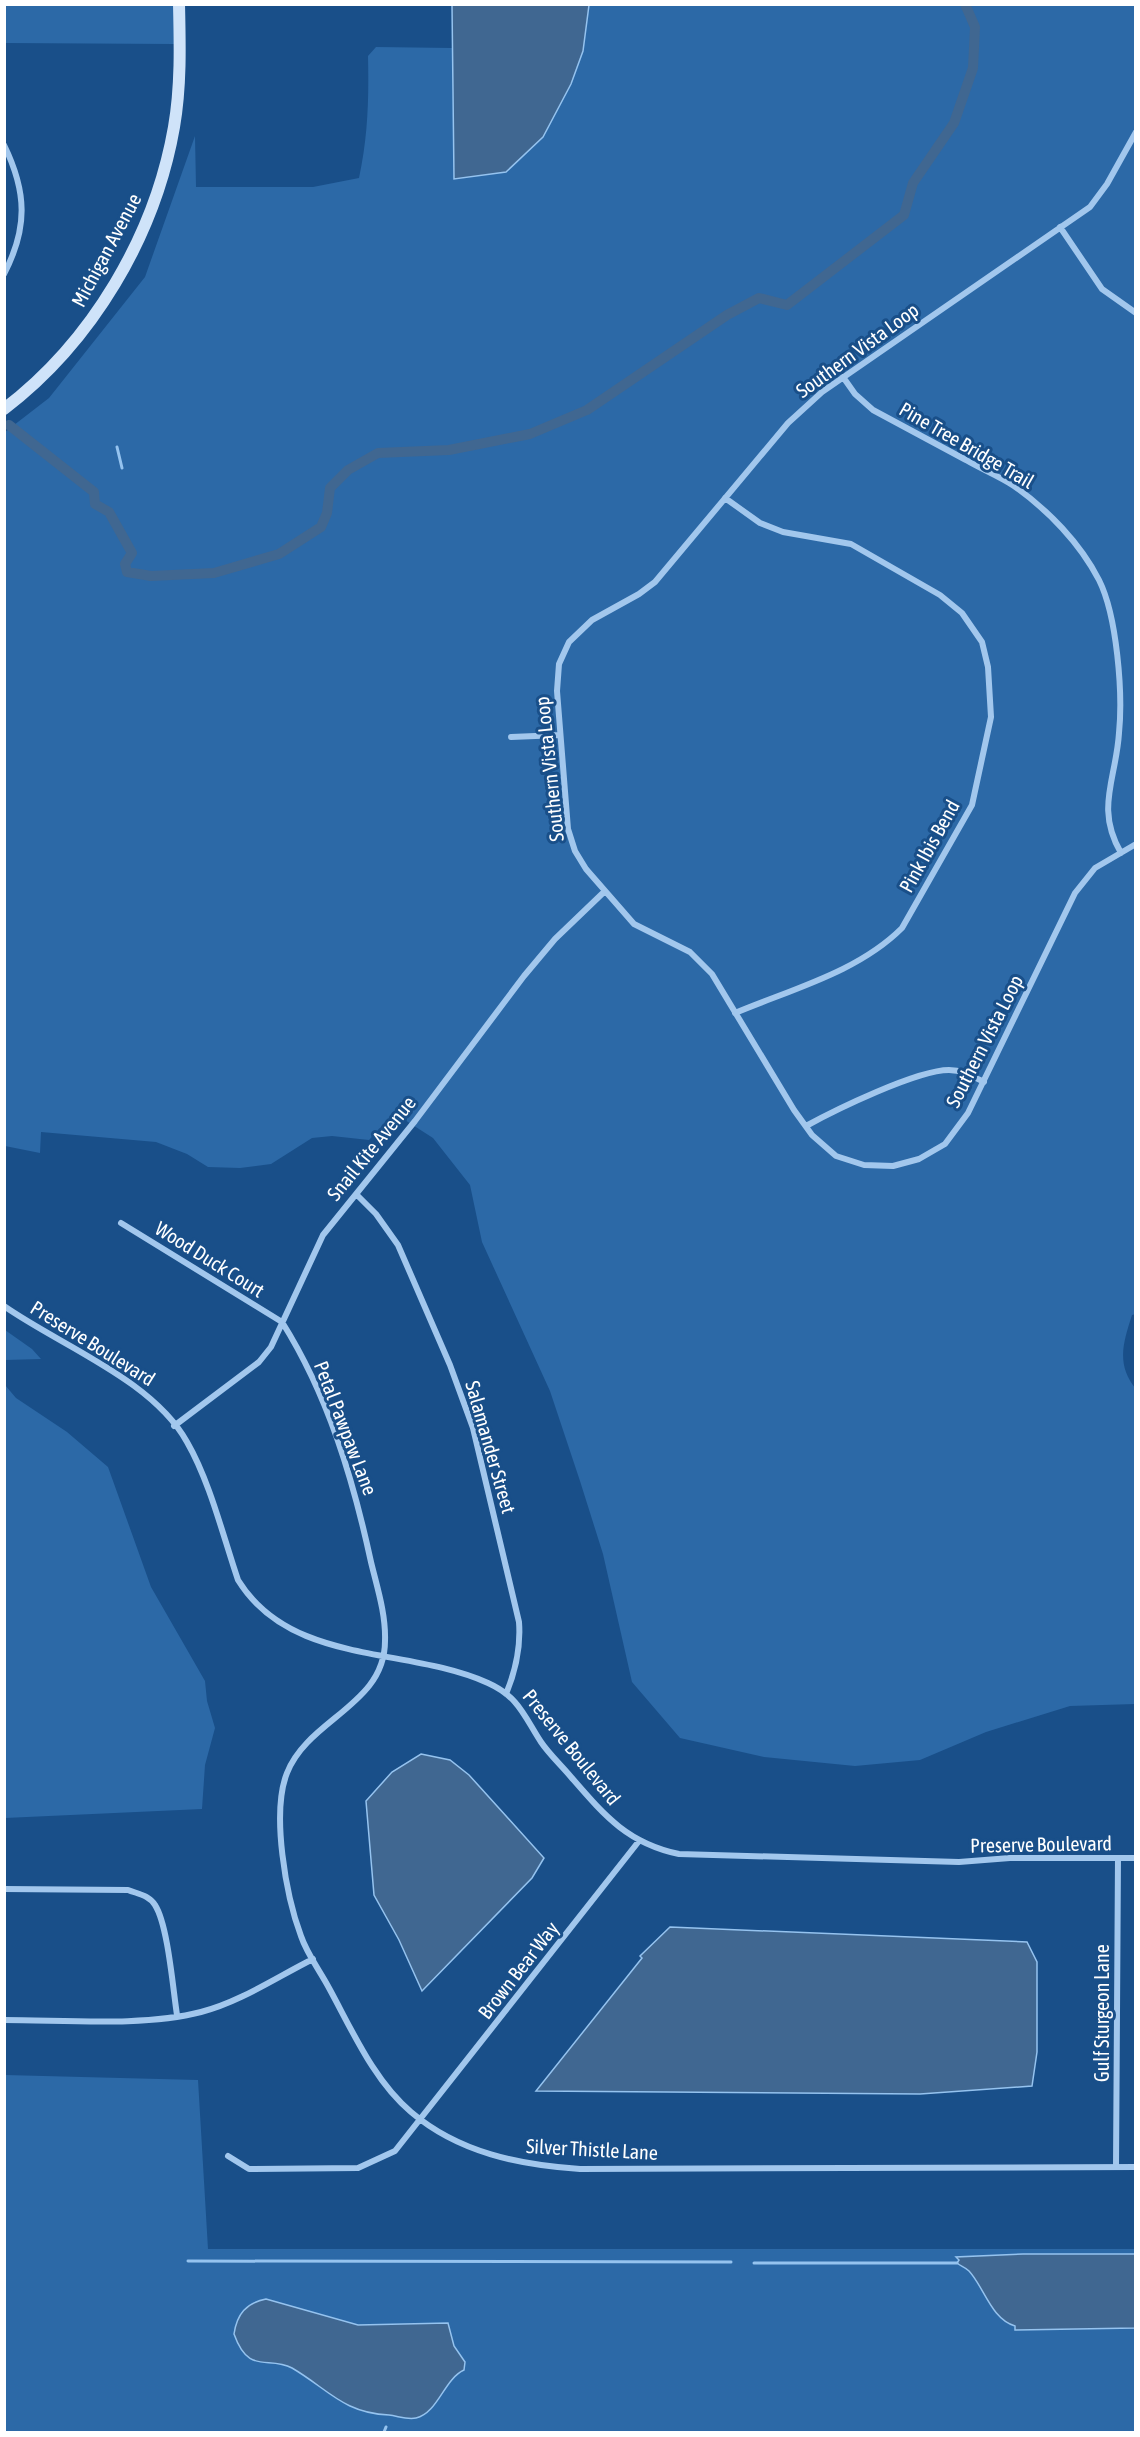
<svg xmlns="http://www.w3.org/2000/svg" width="1140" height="2437" font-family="'Asap Condensed',sans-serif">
	<rect width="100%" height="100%" fill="#194f89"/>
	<path fill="#2c69a7" d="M5,5H174L175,44L5,43Z
		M589,5H1135L1136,1314L1132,1315C1123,1343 1116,1365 1136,1389L1135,1704L1070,1706L986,1732L920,1760L855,1766L764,1757L680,1738L632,1682L603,1554L580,1481L550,1391L482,1242L470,1185L433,1138L394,1113L369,1140L332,1136L312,1138L271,1164L240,1168L208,1167L187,1154L156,1142L41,1132L40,1153L5,1146V432L49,398L145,277L195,136L196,187H313L359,178C368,137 369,98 368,56L376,47L452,48L454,179L506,172L543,137L571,84L583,51Z
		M5,1330L32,1349L41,1359L5,1360Z
		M5,1385L16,1398L67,1432L108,1467L151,1587L205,1681L207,1701L215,1728L205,1765L202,1809L5,1818Z
		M5,2075L198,2080L208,2249H1135V2432H5Z"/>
	<path fill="#406791" stroke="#95c3ef" stroke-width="1.5" d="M452,5H589L583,51L571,84L543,137L506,172L454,179Z
		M421,1754L450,1760L469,1775L544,1858L532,1878L422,1991L399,1940L374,1895L366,1801L392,1772Z
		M670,1927L1027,1942L1037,1962V2052L1032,2086L920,2094L536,2091L642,1958L640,1956Z
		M1023,2254H1135V2328L1015,2330V2326C991,2319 984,2287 969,2271C965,2267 960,2266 957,2263L959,2260L956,2257Z
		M266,2299L358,2325L448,2323L454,2346L465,2362L464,2370C444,2379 438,2413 416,2418C407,2420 398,2416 389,2415C343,2413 328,2389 292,2368C268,2355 249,2376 234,2334C237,2314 246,2303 266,2299Z"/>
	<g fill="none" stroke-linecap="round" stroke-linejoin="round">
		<path stroke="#95c3ef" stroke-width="3" d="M117,447L122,468
			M188,2261L731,2262
			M754,2263H957
			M384,2432L386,2427"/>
		<path stroke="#406791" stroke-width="10" d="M9,425L94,492L95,504L109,512L132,553L125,564L127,572L151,576L214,573L279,554L321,527L327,513L330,488L348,470L378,453L449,450L530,434L587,410L727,315L759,298L787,305L904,215L913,183L954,123L973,68L975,27L965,4"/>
		<path stroke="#a2c7ed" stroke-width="6" d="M1136,132L1107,184L1090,207L822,392L788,423L655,582L639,594L592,620L569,642L559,664L557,691L568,829L575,851L586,869L634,924L690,952L712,974L794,1110L812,1135L836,1156L864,1165L893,1166L919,1159L945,1144L968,1113L1075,893L1095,868L1136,844
			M4,145C27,192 28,228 4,274
			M1060,227L1102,289L1136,313
			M843,377L855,394L873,410C904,427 935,443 966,460C981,469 999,476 1014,486C1048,510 1080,543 1099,580C1117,616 1123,693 1119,733C1116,780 1095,808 1121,853
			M725,498L760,523L783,532L851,544L940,595L962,613L982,642L988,667L991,717L972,805L902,928C858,972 792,989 735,1013
			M511,737L560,735
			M806,1126C835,1110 917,1070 949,1070C962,1070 972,1076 984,1082
			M356,1194L376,1214L398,1245L450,1365L473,1428L519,1622C521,1648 516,1670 506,1694
			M121,1223L282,1322C328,1395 353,1479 371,1562C377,1587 386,1614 385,1641C385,1705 308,1719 287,1773C271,1813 286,1896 301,1936C307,1954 320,1971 329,1988C352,2030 374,2081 411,2112C459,2153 520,2165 580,2169L1136,2167
			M4,1306C61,1346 153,1380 187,1442C210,1482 223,1536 238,1580C291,1666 406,1646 488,1683C519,1697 524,1716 541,1742C549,1754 561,1765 571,1777C604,1815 627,1843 679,1854L959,1862L1010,1858H1136
			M174,1426L259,1362L271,1347L323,1235L415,1121L524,976L555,939L605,891
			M4,1889L128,1890C138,1894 149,1895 155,1905C168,1925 173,1990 177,2015
			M4,2020C65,2020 143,2027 201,2012C240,2002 277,1977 313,1959
			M228,2156L249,2169L358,2168L395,2151L639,1841
			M1116,2167L1118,1858"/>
		<path stroke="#cfe3f9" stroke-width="12" d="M4,409C92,342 155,236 174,127C181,87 180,45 179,4"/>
	</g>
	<g text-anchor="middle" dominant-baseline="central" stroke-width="6" stroke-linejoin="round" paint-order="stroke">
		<g font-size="20" fill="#fff" stroke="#194f89">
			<text transform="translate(106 250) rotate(-62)">Michigan Avenue</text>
			<text transform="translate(857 350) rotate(-36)">Southern Vista Loop</text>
			<text transform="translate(967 445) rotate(30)">Pine Tree Bridge Trail</text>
			<text transform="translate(549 769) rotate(-96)">Southern Vista Loop</text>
			<text transform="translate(929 846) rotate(-61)">Pink Ibis Bend</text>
			<text transform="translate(984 1041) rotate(-63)">Southern Vista Loop</text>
			<text transform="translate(371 1148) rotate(-51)">Snail Kite Avenue</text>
			<text transform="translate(210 1259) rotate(32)">Wood Duck Court</text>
			<text transform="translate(93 1343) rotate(32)">Preserve Boulevard</text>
			<text transform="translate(346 1428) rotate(69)">Petal Pawpaw Lane</text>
			<text transform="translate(491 1447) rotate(74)">Salamander Street</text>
			<text transform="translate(572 1747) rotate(51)">Preserve Boulevard</text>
			<text transform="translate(1041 1844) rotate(-1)">Preserve Boulevard</text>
			<text transform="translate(518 1970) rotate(-52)">Brown Bear Way</text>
			<text transform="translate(1101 2013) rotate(-90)">Gulf Sturgeon Lane</text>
			<text transform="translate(592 2149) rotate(3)">Silver Thistle Lane</text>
		</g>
	</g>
	<rect width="1140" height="2437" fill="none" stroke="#ffffff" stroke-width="12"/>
</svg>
